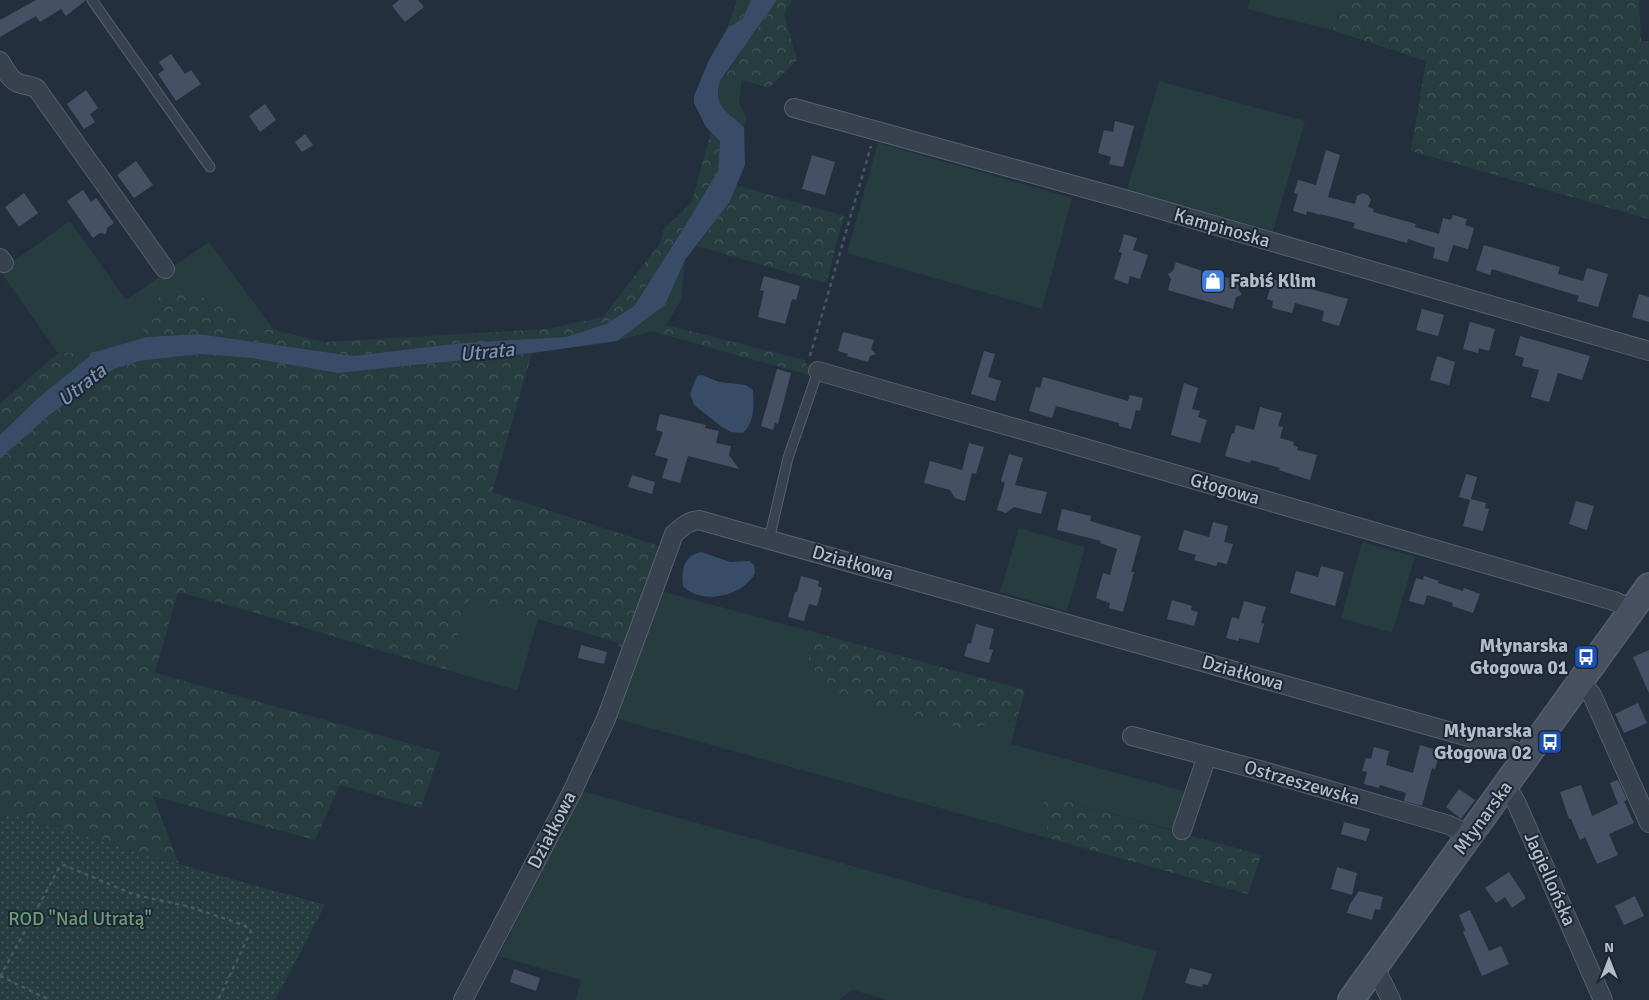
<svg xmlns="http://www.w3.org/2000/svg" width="1649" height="1000" font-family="Signika,sans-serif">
	<defs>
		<pattern id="forest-crowns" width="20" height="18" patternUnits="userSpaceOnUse" patternTransform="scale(1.25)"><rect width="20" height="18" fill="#263c3f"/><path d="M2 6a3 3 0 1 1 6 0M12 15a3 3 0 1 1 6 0" fill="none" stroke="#435659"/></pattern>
		<pattern id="park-dots" width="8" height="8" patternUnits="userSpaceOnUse" patternTransform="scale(1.25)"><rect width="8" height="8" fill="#263c3f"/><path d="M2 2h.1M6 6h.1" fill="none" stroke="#435659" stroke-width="1.8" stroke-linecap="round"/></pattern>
	</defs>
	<rect width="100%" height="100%" fill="#242f3e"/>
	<path fill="#263c3f" d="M1250,0H1345L1332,30L1247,9Z
		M742,79L739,103L747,118L744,127C726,111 713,108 720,82Z
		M1159,81L1305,121L1273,231L1127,190Z
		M878,143L1072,198L1042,309L847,253Z
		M70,221L126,300L209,242L274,330L254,329L225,304L139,321L146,337L95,352L58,353L0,271Z
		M685,260L681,300L666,325L651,331L617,341L665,305Z
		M1019,528L1085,547L1067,611L1000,592Z
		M1362,542L1415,557L1392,633L1341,618Z
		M661,591L813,632L808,662L962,729L1017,720L1011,744L1186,792L1173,830L1043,795L1048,838L614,718Z
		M469,598L538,619L517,690L446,670Z
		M582,791L1157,951L1142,1000H888L853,990L838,1000H576L581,980L499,956Z"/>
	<path fill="url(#forest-crowns)" d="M737,0H751L743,18L727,29Z
		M777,0H792L784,14L797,60L769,88L742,80L720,82Z
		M1345,0H1639L1641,41H1649V219L1411,151L1426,61L1332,30Z
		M711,132L720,141L718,171L685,226L633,306L606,324L566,337L462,343L353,356L199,334L146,337L139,321L167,288L225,304L254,329L274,330L325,342L547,329L603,317L661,242L663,230L692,202Z
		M736,185L844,216L826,283L697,246L729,203Z
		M666,325L804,360L813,376L651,331Z
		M95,352L38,398L0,435V404L58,353Z
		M532,353L492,492L662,547L623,651L617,642L469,599L446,670L246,610L178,592L155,673L440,752L421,808L340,785L315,840L153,796L179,864L4,812L0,819V459L48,416L114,369L139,361L200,354L251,358L338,373Z
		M813,632L1025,690L1017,720L962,729L834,693L808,662Z
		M1043,795L1261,855L1248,894L1048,838Z"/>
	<path fill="url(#park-dots)" d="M4,812L182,865L325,905L275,1000H0V819Z"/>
	<path fill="#394c67" d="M751,0H777L720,81C713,108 726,110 744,127L745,165L729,203L685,260L665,305L617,341L532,353L338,373L251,358L200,354L139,361L114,369L48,416L0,459V435L38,398L95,352L146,337L199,334L353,356L462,343L566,337L606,324L634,306L685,226L718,171L720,141L706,127L694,103V96L709,60L727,29L743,18Z
		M702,375L719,382L746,385L753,390C754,404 755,422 743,433L731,432L722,427L694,405L690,394L697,376Z
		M701,552L730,562L749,561L754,565L755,573C743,596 702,606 683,586C681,569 684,556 701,552Z"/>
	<path fill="#455162" d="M36,0H86L66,16L61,9L40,22L36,16L0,37V20Z
		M399,0H418L424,7L405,22L392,6Z
		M171,54L185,74L191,70L201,84L176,101L158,74L164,70L159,62Z
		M86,90L98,108L90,114L95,122L84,129L67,104Z
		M265,104L276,120L260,132L249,116Z
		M1115,121L1134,126L1123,167L1109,164L1111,157L1098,153L1104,130L1113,132Z
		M305,134L313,145L302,152L295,142Z
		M1326,150L1340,155L1328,197L1355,204L1357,196L1362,193L1368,195L1371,200L1368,207L1374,209L1373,212L1416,224L1415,227L1439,234L1443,218L1451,220L1453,215L1467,219L1465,225L1474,228L1468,249L1453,245L1448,262L1433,258L1435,248L1408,239L1407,243L1353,228L1355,223L1320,214V215L1307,211L1306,215L1293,211L1298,194L1294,193L1298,180L1316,185Z
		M812,155L835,162L825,195L802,189Z
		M136,161L153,185L134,198L117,175Z
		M83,190L91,202L96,198L114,223L107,228L106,234L100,233L93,238L67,201Z
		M24,193L38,213L19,227L5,207Z
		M1124,234L1137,238L1133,250L1148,255L1140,279L1130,276L1128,284L1114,279L1122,253L1119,252Z
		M1484,245L1560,267L1558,274L1583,281L1587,268L1608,274L1598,307L1577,301L1579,296L1533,282L1492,269L1490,275L1476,270Z
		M1176,262L1208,273L1241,281L1238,289L1242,295L1236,297L1233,309L1168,290L1171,279L1168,274L1173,271Z
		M764,276L800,286L796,300L792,299L785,324L758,317L764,291L760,290Z
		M1273,279L1348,299L1339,326L1322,321L1324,311L1295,303L1292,313L1272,308L1273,301L1267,299Z
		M1639,294L1649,297V322L1632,317Z
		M1422,309L1444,315L1438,336L1416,330Z
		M1470,322L1495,329L1489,351L1479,348L1478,353L1463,349Z
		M843,332L874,340L871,349L876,354L870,356L868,362L847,356L848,354L838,351Z
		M1520,336L1590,356L1582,380L1558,373L1549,402L1531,397L1539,370L1522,366L1524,358L1515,355Z
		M984,351L995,354L988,377L1001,381L995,401L971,394Z
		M1437,356L1455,362L1449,385L1430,380Z
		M777,369L791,373L778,424L775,423L773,430L761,426Z
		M1043,377L1128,401L1130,395L1143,398L1140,411L1136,410L1131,429L1119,426V423L1056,406L1052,418L1029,411L1036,387L1040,388Z
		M1184,383L1198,388L1192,409L1200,411L1198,417L1207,420L1200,443L1171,435Z
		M1260,407L1282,413L1278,426L1283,427L1280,438L1294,442L1293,445L1298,447L1297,450L1317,455L1310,480L1279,470L1280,468L1251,460L1250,463L1225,456L1232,433L1234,434L1236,425L1254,430Z
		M660,414L706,425L705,428L719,431L716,443L731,446L729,455L739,469L688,456L680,483L662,478L668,459L655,455L663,432L656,430Z
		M969,443L984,447L976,474L972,473L965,501L955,498L950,490L924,483L930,461L962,470Z
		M1009,454L1023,458L1015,485L1047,492L1041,514L1014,507L1006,513L997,510L1005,483L1001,481Z
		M1466,474L1477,477L1471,499L1486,503L1485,508L1489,509L1483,531L1463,526L1470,500L1459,497Z
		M632,475L655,482L652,494L628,487Z
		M1576,501L1594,506L1587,530L1569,524Z
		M1062,509L1091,516L1090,521L1141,536L1131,572H1134L1123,612L1109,608L1110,603L1096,598L1103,573L1110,575L1117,549L1100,543L1101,541L1057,530Z
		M1213,522L1228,526L1224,542L1233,544L1227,564L1218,562L1216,566L1194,560L1196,555L1178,550L1184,530L1209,537Z
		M1321,566L1344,572L1335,606L1290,593L1296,571L1318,577Z
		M801,576L819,581L818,586L822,588L817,606L809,604L804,621L788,617L795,592H797Z
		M1424,576L1439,581L1438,583L1463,591L1464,588L1480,594L1473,613L1452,606L1453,603L1427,595L1424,605L1409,601L1416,578L1423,580Z
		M1172,600L1192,606L1191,610L1198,612L1194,626L1167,619Z
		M1244,601L1266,607L1261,623L1264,624L1259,643L1239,638V641L1226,638L1232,617L1239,619Z
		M976,624L994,629L989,649L993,650L989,663L964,656L968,643L971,644Z
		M581,645L607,652L604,664L578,658Z
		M1649,650V693L1633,657Z
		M1638,703L1647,723L1624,733L1615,714Z
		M1420,745L1440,751L1435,769L1432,768L1422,806L1404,801L1406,793L1380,785L1379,788L1364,784L1367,772L1362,771L1366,758L1371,759L1374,747L1389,751L1386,765L1413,773Z
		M1618,780L1627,800L1624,801L1634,823L1609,834L1618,855L1597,864L1585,837L1580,840L1571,819H1569L1560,792L1581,785L1592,816L1620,803L1618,804L1610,783Z
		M1459,789L1475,800L1461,819L1446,807Z
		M1344,822L1370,829L1366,841L1341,834Z
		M1337,867L1357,873L1352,895L1331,889Z
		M1509,872L1526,898L1512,908L1505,897L1496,903L1485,888Z
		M1359,891L1383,897L1380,910L1375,909L1372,920L1347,913L1350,904Z
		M1635,896L1644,916L1624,925L1615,906Z
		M1470,910L1489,951L1501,946L1509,964L1482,976L1463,932L1465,930L1459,915Z
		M1190,968L1212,974L1208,985L1203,984L1202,987L1185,983Z
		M514,969L540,978L536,991L510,982Z"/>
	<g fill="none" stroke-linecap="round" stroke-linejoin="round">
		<defs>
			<path id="lane" d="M92,0L210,167
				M769,540L788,458L818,371"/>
			<path id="street" d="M0,61C5,69 9,79 18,83C25,86 30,84 37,89L165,269
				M794,108L1124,199L1649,351
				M0,258L4,263
				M818,371L1614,601L1632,609
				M1581,682L1592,695L1649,823
				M1132,736L1263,771L1449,825L1470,835
				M1503,790L1511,794L1516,802L1603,1000
				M1182,830L1207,756
				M1375,967L1391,1000
				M463,1000L572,792L606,719L674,534C682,527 688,521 699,520L1508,748L1528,756"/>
			<path id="secondary" d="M1351,1000L1649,586"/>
		</defs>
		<use href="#lane" stroke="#565f6c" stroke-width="11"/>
		<use href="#street" stroke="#565f6c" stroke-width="20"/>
		<use href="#secondary" stroke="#565f6c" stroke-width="28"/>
		<path stroke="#44595c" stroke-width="2.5" stroke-dasharray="4 4" stroke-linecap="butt" d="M810,356L871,146
			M0,976L50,1000
			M0,977L59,868L64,865L135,895L187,906L244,925L251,931L218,1000"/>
		<use href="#lane" stroke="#38414e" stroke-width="9"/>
		<use href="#street" stroke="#38414e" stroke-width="18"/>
		<use href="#secondary" stroke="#465061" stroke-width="25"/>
	</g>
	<defs>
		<symbol id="shop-square" viewBox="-11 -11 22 22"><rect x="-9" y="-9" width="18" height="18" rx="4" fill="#3f7fe0" stroke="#1d2633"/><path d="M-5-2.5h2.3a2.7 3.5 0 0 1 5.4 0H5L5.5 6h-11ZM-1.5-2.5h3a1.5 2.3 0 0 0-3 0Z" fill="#fff"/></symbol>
		<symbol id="bus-square" viewBox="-11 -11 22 22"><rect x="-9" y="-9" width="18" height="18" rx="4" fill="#1a4fb4" stroke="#1d2633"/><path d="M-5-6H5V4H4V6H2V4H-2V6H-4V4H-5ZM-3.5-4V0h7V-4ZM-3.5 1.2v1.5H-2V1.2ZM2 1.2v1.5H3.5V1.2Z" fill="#fff"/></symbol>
	</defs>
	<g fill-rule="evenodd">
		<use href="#shop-square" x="1199" y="267" width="28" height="28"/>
		<use href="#bus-square" x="1572" y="643" width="28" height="28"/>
		<use href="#bus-square" x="1536" y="728" width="28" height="28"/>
	</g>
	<g text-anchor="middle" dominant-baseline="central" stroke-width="4" stroke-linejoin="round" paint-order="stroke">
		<g font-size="19" fill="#b4bcc9" stroke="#1d2633">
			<text transform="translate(1222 228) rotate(16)">Kampinoska</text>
			<text transform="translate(1225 489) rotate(16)">Głogowa</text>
			<text transform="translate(853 563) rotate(16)">Działkowa</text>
			<text transform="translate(1243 673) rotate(16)">Działkowa</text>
			<text transform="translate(1302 783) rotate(16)">Ostrzeszewska</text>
			<text transform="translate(1483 818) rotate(-54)">Młynarska</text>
			<text transform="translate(552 830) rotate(-63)">Działkowa</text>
			<text transform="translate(1550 879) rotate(66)">Jagiellońska</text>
		</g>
		<g font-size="19" font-weight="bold" fill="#b4bcc9" stroke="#1d2633" text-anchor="end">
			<text x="1230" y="281" text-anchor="start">Fabiś Klim</text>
			<text x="1568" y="646">Młynarska<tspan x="1568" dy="22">Głogowa 01</tspan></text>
			<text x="1532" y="731">Młynarska<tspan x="1532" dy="22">Głogowa 02</tspan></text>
		</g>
		<g font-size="19" fill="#6b9a76" stroke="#1d2633">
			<text x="80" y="919">ROD "Nad Utratą"</text>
		</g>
		<g font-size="20" font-style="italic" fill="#7c92b1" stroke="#1d2633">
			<text transform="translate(487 352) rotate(-6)">Utrata</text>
			<text transform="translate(82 385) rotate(-38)">Utrata</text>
		</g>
	</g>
	<g transform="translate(1609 960)" stroke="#1d2633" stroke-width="4" paint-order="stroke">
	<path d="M0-4L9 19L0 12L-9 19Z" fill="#b4bcc9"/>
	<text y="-8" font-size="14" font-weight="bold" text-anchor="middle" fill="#b4bcc9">N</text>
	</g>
</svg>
